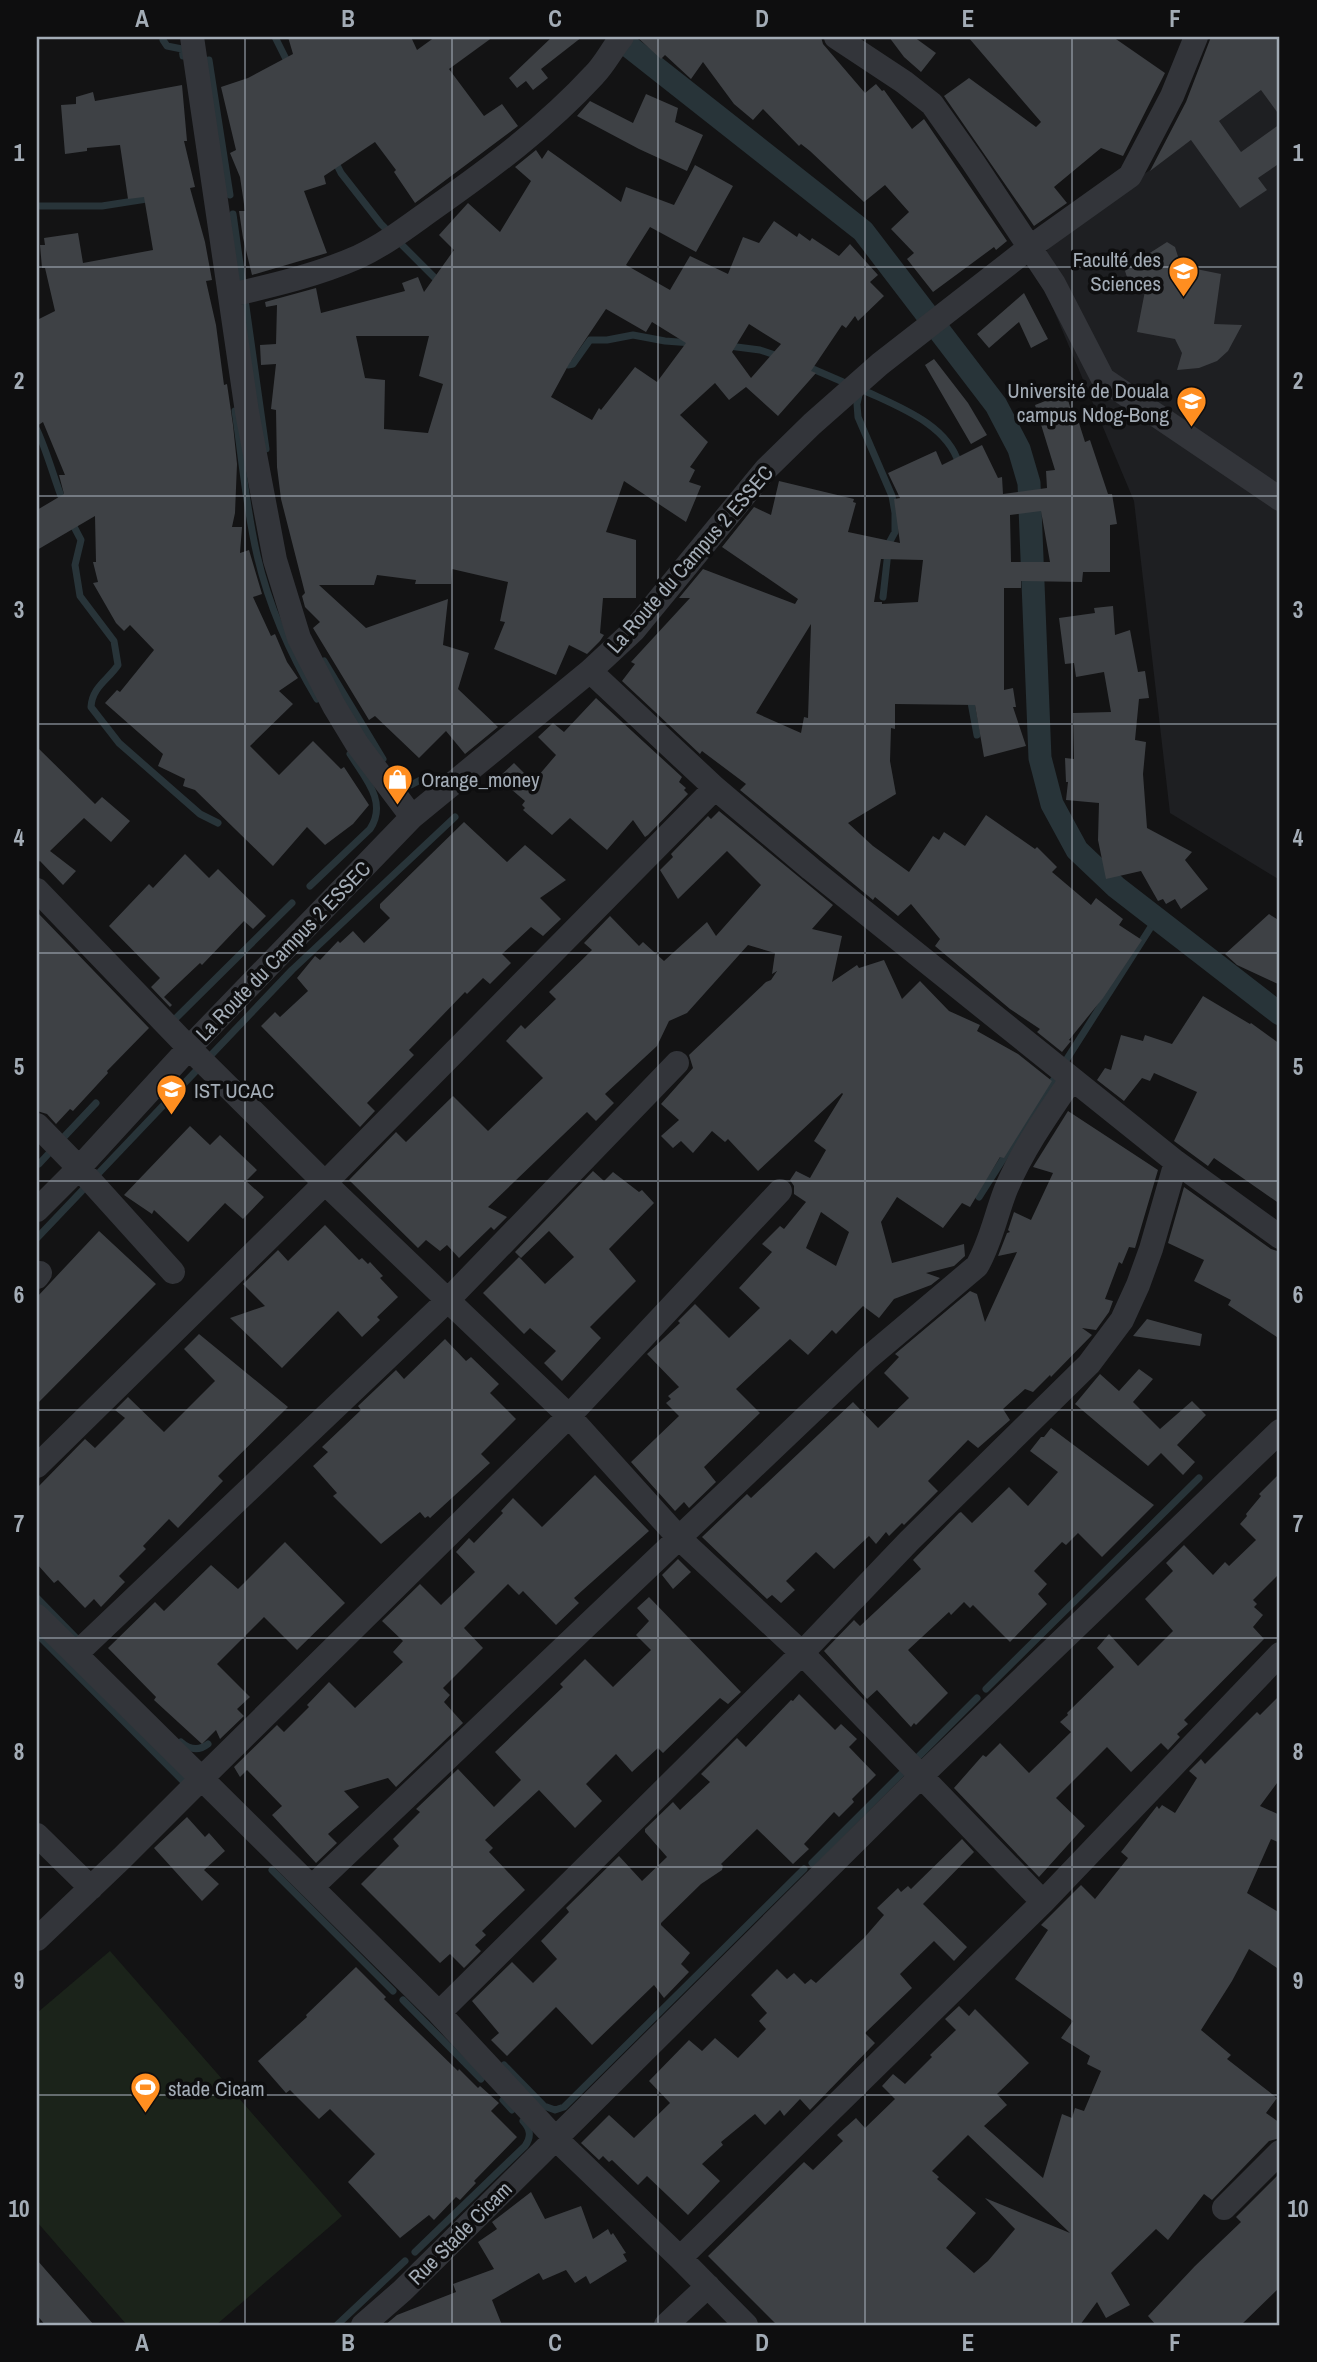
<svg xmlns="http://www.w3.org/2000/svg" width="1317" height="2362" font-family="'Archivo Narrow',sans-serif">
	<rect width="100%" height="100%" fill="#131314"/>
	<path fill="#1e1f22" d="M1280,75V880L1170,813L1134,501L1037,270L1050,245L1060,233L1147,172Z"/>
	<path fill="#1b231a" d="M110,1951L342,2216L216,2325H127L37,2222V2013Z"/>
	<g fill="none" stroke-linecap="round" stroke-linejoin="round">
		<path stroke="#283439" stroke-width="7" d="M275,37L289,65
			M163,40L167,46L182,49L183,56
			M209,60L230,195
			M335,161L341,173L381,224L441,284
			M37,206H102L153,198
			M233,214L266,449
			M729,346L760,350L778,356
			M562,360L568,365L573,364L590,340H607L633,335L665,341L692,343
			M806,366L850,385
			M861,389C896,406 947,423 959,464
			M860,390L857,404L858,417L892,496L895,513V532L889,543L883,597
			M235,411C242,459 246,508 257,555C269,607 290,654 317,699
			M37,430C48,454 54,479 64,504
			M71,521L81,540L75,565L80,596L114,641L118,665C108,680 92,687 91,707L119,743L200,814L218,823
			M324,661L383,759
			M970,697L977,735
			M397,781L411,785L424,778
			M310,886L370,829C388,802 365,778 350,754
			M172,1022L292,903
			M62,1139L96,1103
			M39,1164L51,1151
			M979,1197L1156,919
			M37,1238L292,970L455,817
			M37,1598L79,1641
			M37,1634L184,1782
			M986,1689L1199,1478
			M181,1742C190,1750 199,1751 208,1744
			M812,1863L977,1698
			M272,1870L393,1991
			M403,2000L481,2079
			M504,2065L544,2106L555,2110L564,2107L804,1869
			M503,2100L512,2110
			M415,2252L525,2146C532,2136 530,2129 523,2121
			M337,2325L405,2261"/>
		<path stroke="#283439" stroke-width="23" d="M617,37L863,231L996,405L1019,449L1029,483L1040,758L1052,804L1077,850L1116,887L1280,1014"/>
	</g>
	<path fill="#3e4145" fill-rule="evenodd" d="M288,37H411L417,50L435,37H493L449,69L484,116L502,104L518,126L415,203L394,172L396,170L375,142L324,176L326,184L304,191L327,253L252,275L243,238L239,211H245L240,177L230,153L236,150L221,87L248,78L293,54Z
		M552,37H582L541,69L548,78L533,90L526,81L517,88L509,78Z
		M637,37H821L823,44L865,93L876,84L882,91L884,90L912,129L924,119L1007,241L996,250L994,247L933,292L907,259L914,253L891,229L909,212L885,185L864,202L810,151L801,144L799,146L763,109L753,120L734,104L703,62L691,79L665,55L661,59Z
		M889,37H914L936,53L921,72L904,57Z
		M968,37H1113L1165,73L1123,156L1101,148L1054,187L1067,203L1034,226L944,96L969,78L1036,127L1041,122Z
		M1211,37H1280V116L1261,90L1219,121L1241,152L1280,124V163L1258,178L1267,190L1240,208L1191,140L1150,171L1186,102Z
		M182,85L187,141H184L195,187L190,188L205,242L212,280L206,281L216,325L224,385L227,384L233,425L237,464L235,513L232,527H242L240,553L249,550L262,594L253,597L271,636L275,634L287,662L298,678L279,691L293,704L250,746L279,775L313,741L341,769L344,767L369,805L353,824L325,845L307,827L273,866L195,790L183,786L185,779L158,766L163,754L105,703L117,690L120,692L154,650L130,625L124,631L116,623L93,583L98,582L93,562H96L95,516L37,550V510L64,494L59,475H65L43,422L37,426V320L55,311L45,268H42L40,245H45L44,238L78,233L83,263L153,250L144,197L128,199L120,145L87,148V151L65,154L61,105L76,104V97L93,92L95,101Z
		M646,94L678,108L675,122L703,135L687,171L639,149L577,116L590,101L633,123Z
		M536,150L542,159L548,150L621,202L626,187L674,205L695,165L733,186L696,252L650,227L626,265L670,290L690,256L728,274L743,237L759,243L774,221L797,237L799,233L810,241L812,238L839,256L850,244L878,275L870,282L884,296L858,321L855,316L846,328L842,325L811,371L816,373L778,416L746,387L729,400L715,383L680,415L708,442L690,467L695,470L689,482L701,486L686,522L624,481L606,532L636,540V598H603L600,633L604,635L600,641L587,654L569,645L556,675L494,649L505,622L500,621L508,582L452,569L451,584H415L416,580L377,575L374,585H319L366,628L448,599L443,645L469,653L458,689L498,727L465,754L446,731L419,758L375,716L369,720L313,628L320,622L305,607L302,596L305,593L281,499L277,467L276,410L271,409L276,364L261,365L260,345L276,344L277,305L266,307L265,302L316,288L321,313L405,291L402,283L418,277L424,292L454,250L439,235L468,203L500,232L531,181L515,167ZM606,309L646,332L652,322L686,343L657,382L635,367L601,410L599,408L592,420L551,397L569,364ZM749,324L781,344L751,378L732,352ZM356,336H429L419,376L443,384L428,433L384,429L385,380L365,378Z
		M1167,242L1175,247L1181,266L1221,274L1214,324L1242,325L1228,351L1217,361L1199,368L1177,370L1182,353L1175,339L1137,332L1145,291L1129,283L1125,271L1128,267Z
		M1024,293L1048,339L1031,348L1019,322L989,348L977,334Z
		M934,359L968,403L987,435L971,444L925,365Z
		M1066,393L1075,424L1079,423L1085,442L1090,440L1108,494H1112L1117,524L1110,525V572H1083L1082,582L1021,581V588H1004V690L1013,688L1016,707H1013L1026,746L984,757L975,705L895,704V729L891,728L890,761L896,794L848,823L873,846L909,872L933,836L939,840L944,832L965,846L986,815L1035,849L1037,847L1057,867L1052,872L1091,905L1096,898L1123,919L1119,925L1142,940L1103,998L1069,1040L1071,1041L1062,1052L1037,1032L1040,1029L1010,1009L935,946L940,939L911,904L898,916L875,897L873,900L740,790L746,784L702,751L700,754L622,681L635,664L631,662L690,598H679L703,569L795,604L798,599L722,547L754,507L771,515L779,481L854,499L853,502L856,503L848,532L900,543L894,499L900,498L888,473L936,451L942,465L982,445L998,478L1002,477L1003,494L1047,488L1046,471L1055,470L1035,405ZM1041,511L1050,562H1011L1010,515ZM881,559L923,560L918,602L882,604V602H874ZM811,624L808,718L804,717L801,733L756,713Z
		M1113,606L1115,635L1130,630L1138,672L1145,671L1149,698L1139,699L1135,740L1146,742L1143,774L1147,828L1192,852L1185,860L1208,889L1181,909L1175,899L1166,904L1163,899L1158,901L1141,871L1106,879L1098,840L1099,803L1066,800L1068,782H1066L1065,758L1074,759L1073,713L1111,712L1104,672L1076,677L1074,663L1065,664L1059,618L1095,613L1094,608Z
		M596,698L682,777L679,782L686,788L684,790L688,794L648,835L645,837L633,820L607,850L570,818L552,835L523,810L525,808L522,805L525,801L498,778L514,763L533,782L556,755L538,737L553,723L564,732Z
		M37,747L95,804L102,797L130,821L111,842L84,818L50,851L76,871L63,885L40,861L37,863Z
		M719,811L833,905L812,929L842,936L832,982L857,965L859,968L884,960L902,999L920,981L949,1011L980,1025L977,1031L1018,1054L1052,1081L1004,1158L1000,1157L970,1207L962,1203L943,1228L897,1197L881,1222L892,1263L964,1244L965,1256L954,1266L926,1273L940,1278L931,1285L894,1299L879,1318L863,1306L836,1334L832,1330L808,1355L790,1339L736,1389L760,1413L704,1467L716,1482L689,1508L684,1502L675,1511L631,1462L679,1416L666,1403L671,1399L668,1396L679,1387L647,1354L680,1323L678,1321L695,1304L729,1338L760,1308L739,1288L772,1252L762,1244L780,1226L784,1229L806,1202L794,1194V1186L790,1180L796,1171L810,1178L826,1150L814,1141L843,1094L842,1093L758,1171L728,1139L725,1142L712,1131L693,1153L681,1141L673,1148L661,1136L679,1120L661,1104L693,1068L689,1055L766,982L771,980L777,971L772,974L775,953L748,945L687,1013L669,1021L657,1046L605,1094L614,1103L596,1121L587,1112L488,1207L507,1217L494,1230L491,1227L459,1258L447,1245L440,1251L426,1240L418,1248L349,1180L396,1132L406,1142L453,1096L488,1131L543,1078L506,1041L521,1025L525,1029L556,999L549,992L592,950L584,943L610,916L639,946L643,942L664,961L707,922L716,936L761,885L727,851L678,899L660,870L673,857L671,854L708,816L711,819ZM821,1212L849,1232L836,1266L806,1248Z
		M464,822L507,862L525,845L566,880L540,898L561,919L543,936L531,927L502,954L511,963L490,984L483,978L467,994L465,992L409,1050L414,1055L367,1103L375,1111L360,1127L261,1026L275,1012L280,1017L308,991L297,978L315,956L320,960L338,941L340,943L353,931L364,943L390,918L380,908V904Z
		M185,854L209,878L218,869L266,916L253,929L244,921L202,965L200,963L164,997L172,1005L170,1007L151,987L160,978L109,926L149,884L153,888Z
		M37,912L149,1028L107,1071L108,1073L73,1111L70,1109L56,1124L47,1114L37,1111Z
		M1269,914L1280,921V985L1237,965L1225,954Z
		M1203,996L1250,1024L1251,1023L1280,1044V1204L1214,1158L1208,1166L1174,1141L1197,1092L1154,1073L1150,1081L1142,1078L1124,1101L1097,1080L1105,1068L1111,1070L1121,1035L1143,1041L1145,1035L1172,1044Z
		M1068,1111L1158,1170L1135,1248L1129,1247L1122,1264L1119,1262L1105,1299L1113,1301L1109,1312L1096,1330L1082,1328L1092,1335L1051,1377L1050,1375L1033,1392L1025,1389L1003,1409L1010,1420L978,1448L968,1440L928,1481L938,1491L904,1525L902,1523L889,1536L886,1532L876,1544L869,1536L834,1569L816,1552L786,1581L795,1590L781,1603L772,1595L767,1599L702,1537L747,1494L751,1498L853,1402L878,1428L909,1398L884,1373L899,1357L895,1354L970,1291L977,1294L985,1322L1017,1252L998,1256L1007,1233L1010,1232L1008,1230L1014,1212L1031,1220L1053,1173L1033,1167Z
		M190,1126L210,1145L220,1135L257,1170L246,1181L264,1197L243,1219L225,1203L188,1242L154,1210L152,1214L124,1195Z
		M593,1171L604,1181L613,1172L639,1192L642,1190L654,1203L609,1249L636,1281L590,1327L601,1338L562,1381L544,1363L556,1351L530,1328L524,1334L483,1293L519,1257L545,1284L574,1257L549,1231L521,1258L515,1252Z
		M1184,1187L1271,1249L1280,1252V1339L1228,1305L1231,1300L1194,1281L1204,1260L1168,1243Z
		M325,1225L359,1260L362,1258L368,1264L370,1262L383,1276L380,1278L398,1297L377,1317L380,1320L362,1337L338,1311L282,1368L230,1318L265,1306L243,1284L278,1250L288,1261Z
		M99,1231L156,1284L37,1404V1297Z
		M1147,1319L1202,1334L1200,1346L1133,1336Z
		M199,1334L288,1407L218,1476L223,1481L178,1528L169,1519L143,1546L146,1549L119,1576L125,1582L101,1607L94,1599L85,1608L58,1580L54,1583L37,1564V1488L85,1439L95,1448L125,1418L115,1410L128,1397L164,1432L215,1381L184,1349Z
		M445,1339L466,1361L471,1357L499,1384L490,1393L516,1419L481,1454L490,1463L430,1518L428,1516L425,1518L420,1512L381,1544L333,1496L337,1493L313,1466L328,1452L322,1447L361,1410L358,1406L396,1370L404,1379Z
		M1139,1369L1153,1379L1133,1402L1160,1429L1192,1401L1206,1415L1177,1445L1195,1462L1183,1475L1161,1453L1148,1466L1075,1404L1100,1374L1119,1391Z
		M1051,1428L1154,1505L1102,1557L1078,1533L1066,1545L1062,1542L1034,1571L1047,1584L1038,1594L1047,1604L1010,1642L973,1605L970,1608L964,1602L951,1615L949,1612L908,1650L948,1693L916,1725L914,1723L911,1727L877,1690L867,1699L824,1651L854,1620L860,1626L921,1569L913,1560L959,1513L961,1512L972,1523L1009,1487L1028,1506L1058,1472L1030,1451L1041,1437H1044Z
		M1280,1473V1573L1253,1600L1257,1604L1254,1607L1263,1615L1253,1627L1264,1639L1184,1720L1188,1724L1177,1734L1180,1737L1168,1750L1161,1743L1131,1772L1107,1747L1056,1798L1085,1826L1039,1877L954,1788L983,1755L986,1757L1000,1743L1029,1773L1071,1732L1060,1722L1068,1715L1067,1713L1114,1667L1097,1648L1109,1634L1138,1666L1173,1631L1145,1599L1173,1571L1166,1563L1184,1545L1213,1575L1225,1562L1229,1566L1256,1540L1240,1524L1247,1516L1246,1514L1261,1496L1259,1494Z
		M595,1475L649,1531L574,1598L579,1603L556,1625L523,1591L519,1595L508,1584L464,1628L483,1648L443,1688L450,1695L444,1702L463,1723L396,1787L388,1778L344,1791L359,1807L328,1834L337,1843L316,1863L272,1815L282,1806L247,1770L240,1777L234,1767L277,1725L284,1732L309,1707L307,1705L329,1682L355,1708L403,1662L393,1652L403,1641L382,1621L420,1584L441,1605L475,1572L456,1552L469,1538L474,1543L503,1513L501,1511L513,1498L542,1527Z
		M285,1542L345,1603L297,1650L264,1617L217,1664L250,1697L237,1709L244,1716L220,1739L216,1730L202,1744L154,1700L156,1697L108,1648L155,1602L164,1611L211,1565L238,1589Z
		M678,1559L691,1572L673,1589L662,1575Z
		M649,1597L741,1692L728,1704L720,1698L663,1753L658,1748L632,1772L616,1754L586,1784L602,1801L575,1828L539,1790L485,1840L493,1848L489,1852L525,1890L482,1931L486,1935L475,1945L481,1951L464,1968L450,1954L440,1963L361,1884L399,1846L393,1839L420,1812L416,1809L458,1769L494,1807L521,1780L495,1752L563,1687L560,1684L585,1659L613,1687L651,1650L636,1635L649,1621L637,1608Z
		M799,1694L835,1730L841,1724L857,1739L849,1747L876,1775L852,1799L854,1802L839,1817L834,1812L804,1844L809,1849L793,1864L757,1829L721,1864L723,1866L722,1870L701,1884L661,1923V1925L690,1953L681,1964L689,1972L664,1998L654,1985L592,2045L556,2007L507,2056L491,2040L499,2033L472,2001L512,1962L533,1983L557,1959L541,1941L569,1912L566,1908L619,1856L642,1881L667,1857L645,1832V1829L673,1802L680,1810L710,1782L701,1774L737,1738L746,1747L791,1700L793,1701Z
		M1280,1695V1779L1260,1806L1280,1815V1843L1271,1839L1247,1893L1280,1913V1970L1249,1949L1232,1981L1201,2030L1231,2055L1227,2059L1277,2098L1266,2113L1280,2123V2138L1269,2141L1212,2200L1204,2194L1168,2240L1156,2229L1111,2273L1130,2305L1106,2318L1097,2302L1080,2325H777L708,2256L804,2162L813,2170L843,2141L837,2135L856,2118L865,2128L895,2099L882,2086L893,2074L905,2084L932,2057L930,2055L956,2030L945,2019L959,2006L969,2016L975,2009L1029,2063L997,2094L1007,2105L984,2126L1043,2178L1062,2114L1072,2118L1075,2108L1084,2111L1101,2071L1087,2064L1090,2056L1061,2038L1073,2021L1015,1979L1048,1930L1041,1925L1081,1885L1095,1899L1128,1858L1121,1852L1157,1806L1159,1809L1162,1805L1175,1813L1197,1778L1189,1771L1201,1759L1205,1764L1257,1712L1260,1715ZM968,2135L1070,2233L985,2198L1015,2229L988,2261L974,2273L946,2248L976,2213L937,2179L939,2177L932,2171Z
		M187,1817L205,1837L209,1833L225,1851L204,1870L219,1884L202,1901L154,1848Z
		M962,1839L974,1852L923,1904L967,1947L954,1961L934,1941L900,1974L912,1988L865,2033L875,2043L810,2110L800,2099L784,2116L780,2110L765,2125L755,2114L721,2142L723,2145L702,2164L720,2181L688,2215L647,2176L638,2185L612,2160L609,2162L603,2156L599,2160L581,2143L609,2115L634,2138L670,2103L649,2081L689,2040L702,2051L715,2038L738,2058L766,2029L759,2021L767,2013L751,1995L777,1969L787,1979L794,1973L805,1984L811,1979L816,1983L864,1938L884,1915L877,1908L898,1888L901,1892L908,1886L911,1889Z
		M356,1967L386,1997L384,1999L458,2071L459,2069L478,2088L480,2086L499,2103L491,2111L517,2137L474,2181L476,2183L460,2200L456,2197L434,2220L429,2215L400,2238L348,2182L375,2154L330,2109L319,2119L290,2090L286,2093L258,2061L307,2017L306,2015Z
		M1277,2176L1280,2179V2287L1241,2325H1156L1148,2316L1195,2266L1241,2222L1236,2217Z
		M531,2192L545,2219L581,2206L593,2239L608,2229L611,2235L613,2233L626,2253L623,2254L627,2261L590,2284L586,2276L575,2283L566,2270L543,2280L539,2273L492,2300L502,2325H385L397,2315L456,2292L453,2284L494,2269L478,2242L497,2229L492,2222Z
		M37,2260L94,2325H45L37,2315Z"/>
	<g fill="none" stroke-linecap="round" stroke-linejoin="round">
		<path stroke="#33353a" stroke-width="24" d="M192,37L247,412L275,560L299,638L334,706L357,744L412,817
			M836,37L904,82L932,104L973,162L1054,284L1103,379L1280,499
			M231,295C274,285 317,275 358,257C386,244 410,225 434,208C491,168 547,126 594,75C605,64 612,49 622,37
			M590,671L715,788L811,869L1176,1162L1280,1237
			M37,890L189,1048L325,1183L569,1416L679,1538L802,1653L1043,1902
			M37,1125L79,1168L173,1272
			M37,1210L79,1168L189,1048L412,817L590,671L634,630L766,469L812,424L880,364L1029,248L1130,176L1172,96L1196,37
			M37,1277L40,1273
			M37,1466L325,1183L715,788
			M37,1616L439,2013L555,2138L680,2258L746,2325
			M76,1654L448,1300L677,1063
			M37,1835L91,1888
			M312,1887L868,1358L977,1266C991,1242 996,1214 1006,1189C1023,1149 1047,1115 1071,1080
			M37,1939L122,1858L201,1779L569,1416L780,1191
			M439,2013L802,1653L909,1541L1089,1364L1122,1320L1138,1285L1151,1249L1176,1162
			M1224,2208L1280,2152
			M680,2258L1043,1902L1280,1654
			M363,2325L402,2291L921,1776L1280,1431
			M666,2325L708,2286"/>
	</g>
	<path fill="none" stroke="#a3acb6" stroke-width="2" stroke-opacity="0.55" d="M245,37V2325M452,37V2325M658,37V2325M865,37V2325M1072,37V2325M37,267H1280M37,496H1280M37,724H1280M37,953H1280M37,1181H1280M37,1410H1280M37,1638H1280M37,1867H1280M37,2095H1280"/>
	<defs>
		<symbol id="school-pin" viewBox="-11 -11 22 30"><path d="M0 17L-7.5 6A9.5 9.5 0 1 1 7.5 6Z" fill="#ff8e20" stroke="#0e0e0f"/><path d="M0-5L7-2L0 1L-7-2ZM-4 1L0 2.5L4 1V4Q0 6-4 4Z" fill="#fff"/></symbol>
		<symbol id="university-pin" viewBox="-11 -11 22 30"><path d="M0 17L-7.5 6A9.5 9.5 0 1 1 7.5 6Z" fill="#ff8e20" stroke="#0e0e0f"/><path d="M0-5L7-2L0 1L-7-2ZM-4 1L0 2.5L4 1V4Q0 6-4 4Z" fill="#fff"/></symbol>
		<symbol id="shop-pin" viewBox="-11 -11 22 30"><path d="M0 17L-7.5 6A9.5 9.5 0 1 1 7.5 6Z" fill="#ff8e20" stroke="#0e0e0f"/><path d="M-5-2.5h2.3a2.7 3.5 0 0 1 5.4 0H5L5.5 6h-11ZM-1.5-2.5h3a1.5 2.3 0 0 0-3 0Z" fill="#fff"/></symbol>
		<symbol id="stadium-pin" viewBox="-11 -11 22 30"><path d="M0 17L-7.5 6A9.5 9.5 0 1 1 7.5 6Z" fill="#ff8e20" stroke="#0e0e0f"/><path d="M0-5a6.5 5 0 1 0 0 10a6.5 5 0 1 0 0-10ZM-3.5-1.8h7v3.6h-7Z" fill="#fff"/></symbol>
	</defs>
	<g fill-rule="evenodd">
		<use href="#school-pin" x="1166" y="254" width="35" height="47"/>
		<use href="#university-pin" x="1174" y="384" width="35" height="47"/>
		<use href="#shop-pin" x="380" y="762" width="35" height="47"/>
		<use href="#school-pin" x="154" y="1072" width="35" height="47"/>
		<use href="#stadium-pin" x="128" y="2070" width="35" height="47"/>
	</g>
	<g text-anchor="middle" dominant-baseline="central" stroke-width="7" stroke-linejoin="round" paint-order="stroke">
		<g font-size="21" fill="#a3acb6" stroke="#0e0e0f" text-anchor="start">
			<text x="1161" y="259" text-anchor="end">Faculté des<tspan x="1161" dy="24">Sciences</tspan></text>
			<text x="1169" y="390" text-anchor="end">Université de Douala<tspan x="1169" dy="24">campus Ndog-Bong</tspan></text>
			<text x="421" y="779">Orange_money</text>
			<text x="194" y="1090">IST UCAC</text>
			<text x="168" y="2088">stade Cicam</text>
		</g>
		<g font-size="21" fill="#a3acb6" stroke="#0e0e0f">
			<text transform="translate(690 559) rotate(-49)">La Route du Campus 2 ESSEC</text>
			<text transform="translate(283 951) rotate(-46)">La Route du Campus 2 ESSEC</text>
			<text transform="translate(460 2233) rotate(-45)">Rue Stade Cicam</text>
		</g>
	</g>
	<rect width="1317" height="2362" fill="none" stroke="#0e0e0f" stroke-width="77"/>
	<rect x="38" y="38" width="1240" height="2286" fill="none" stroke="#a3acb6" stroke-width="2.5"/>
	<g font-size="23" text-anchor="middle" font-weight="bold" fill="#a3acb6">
		<text x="142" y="27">A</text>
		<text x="348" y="27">B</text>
		<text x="555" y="27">C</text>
		<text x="762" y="27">D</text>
		<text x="968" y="27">E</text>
		<text x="1175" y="27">F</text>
		<text x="19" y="161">1</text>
		<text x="1298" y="161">1</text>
		<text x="19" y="389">2</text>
		<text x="1298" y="389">2</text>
		<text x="19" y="618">3</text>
		<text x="1298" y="618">3</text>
		<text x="19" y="846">4</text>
		<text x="1298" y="846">4</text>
		<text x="19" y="1075">5</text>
		<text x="1298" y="1075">5</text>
		<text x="19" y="1303">6</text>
		<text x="1298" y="1303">6</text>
		<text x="19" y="1532">7</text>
		<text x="1298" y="1532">7</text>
		<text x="19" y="1760">8</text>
		<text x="1298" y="1760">8</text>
		<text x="19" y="1989">9</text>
		<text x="1298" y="1989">9</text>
		<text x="19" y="2217">10</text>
		<text x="1298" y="2217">10</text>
		<text x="142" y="2351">A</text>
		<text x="348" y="2351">B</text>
		<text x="555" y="2351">C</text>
		<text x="762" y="2351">D</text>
		<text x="968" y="2351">E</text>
		<text x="1175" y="2351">F</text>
	</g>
</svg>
